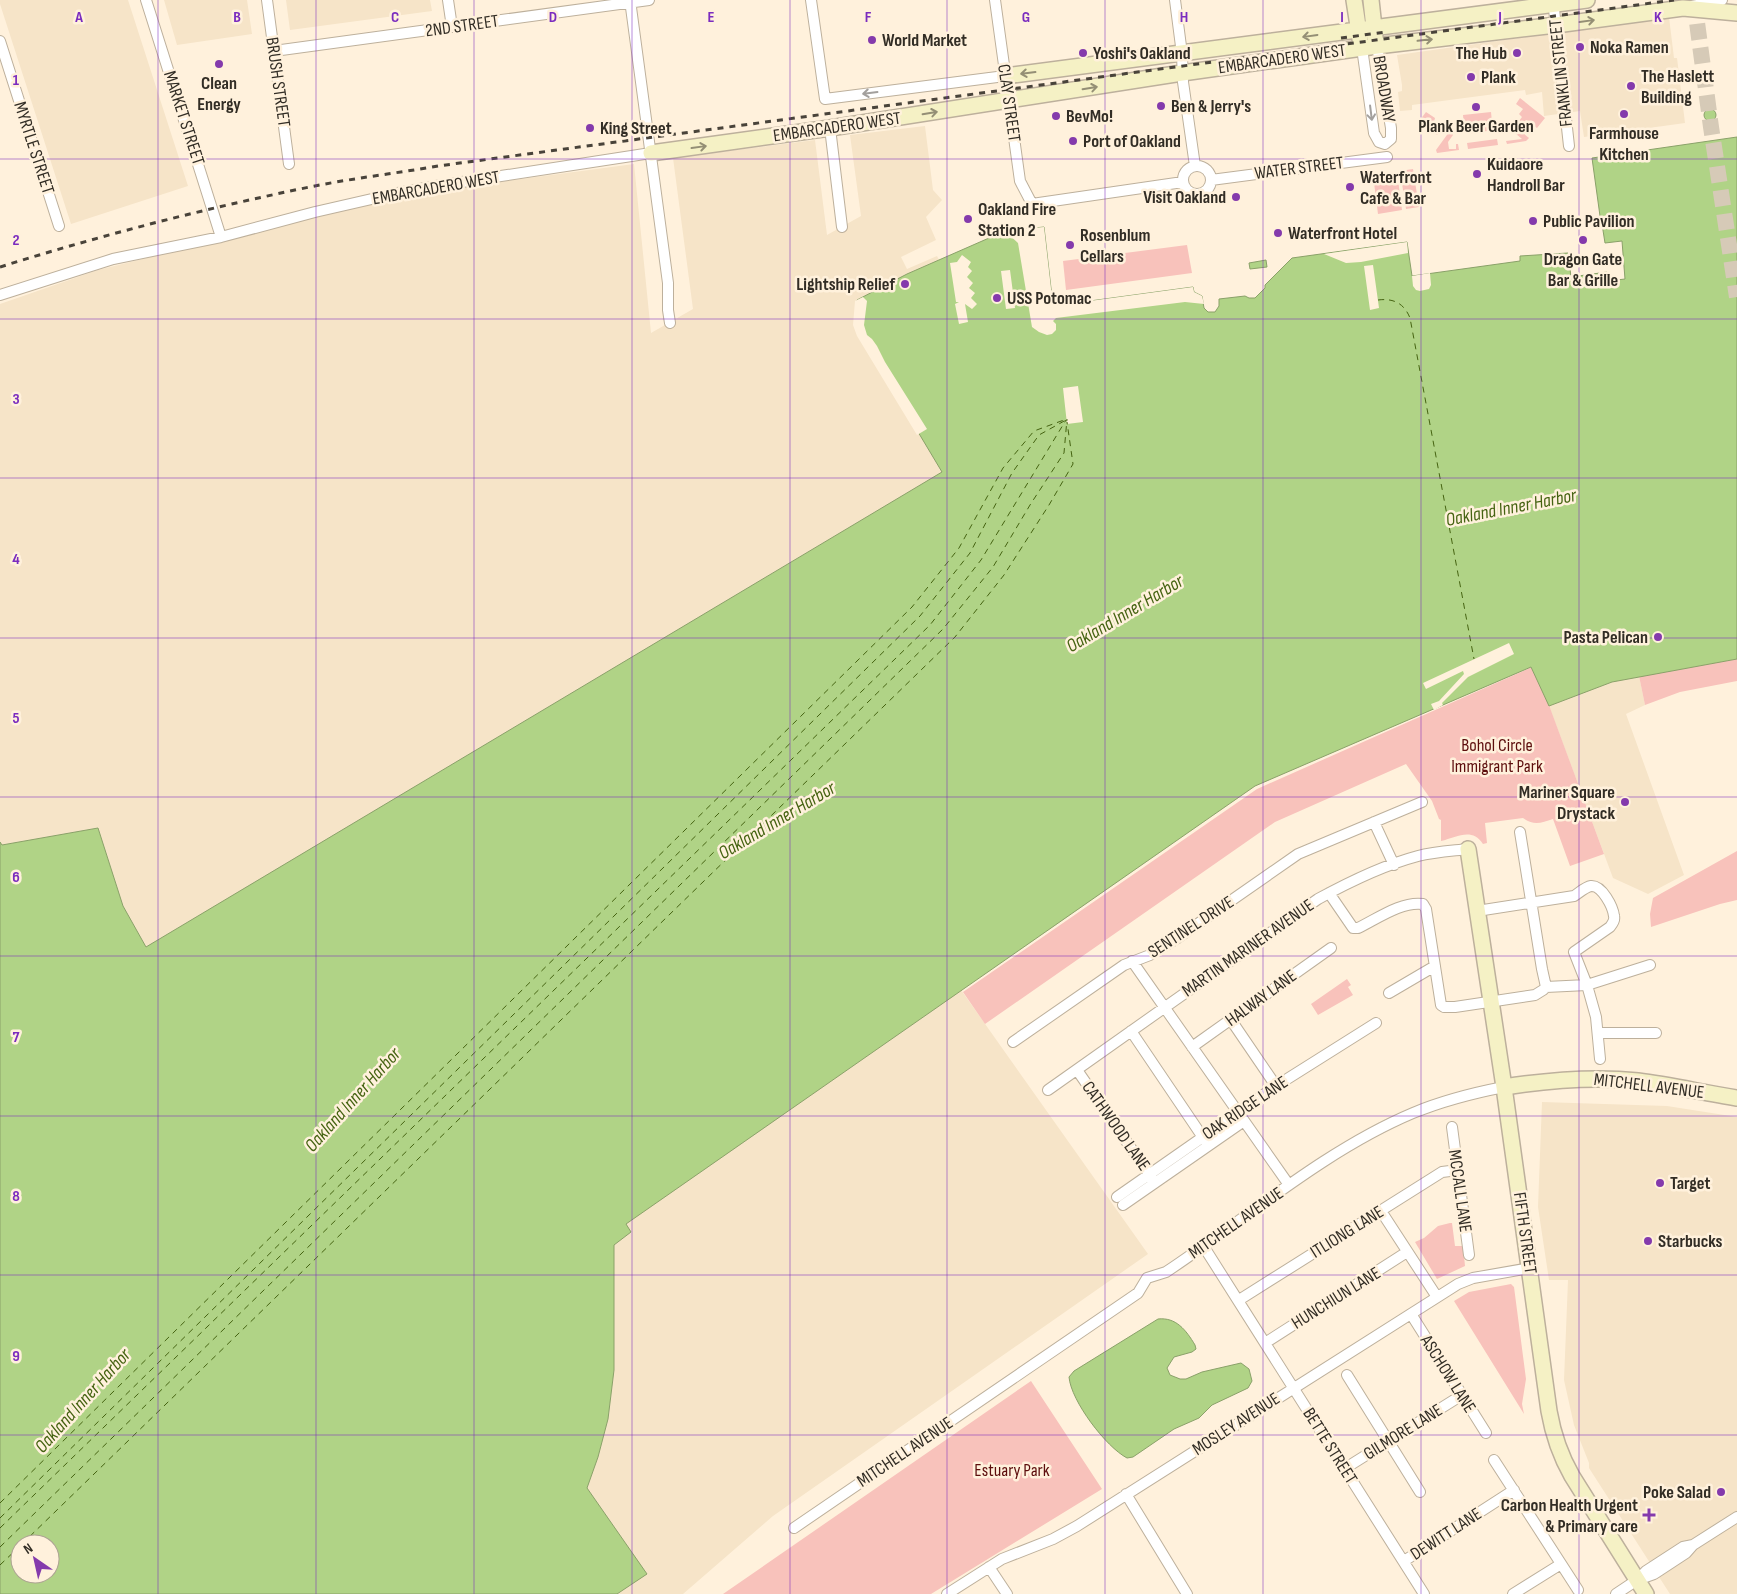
<svg xmlns="http://www.w3.org/2000/svg" width="1737" height="1594" font-family="'Sofia Sans Condensed',sans-serif">
	<rect width="100%" height="100%" fill="#fff1dc"/>
	<path fill="#f6e4c8" d="M0,0H128L188,186L71,224L0,4Z
		M164,0H247L252,34L177,45Z
		M286,0H430L432,11L290,30Z
		M1669,17L1674,58H1677L1685,123L1584,137L1580,111L1544,116L1542,92L1526,95L1525,90L1412,105V110L1400,111L1398,92L1402,91V85L1397,55Z
		M925,126L933,190L942,200L926,217L936,240L901,257L907,269L937,256L939,260L907,274L857,300L860,335L943,472L146,947L123,906L98,828L2,845L0,842V304L98,270L346,209L447,189L634,164L651,333L693,309L673,158L815,140L827,235L861,216L850,135Z
		M1639,676L1645,705L1626,714L1684,875L1648,894L1613,878L1549,706L1612,682Z
		M961,990L1148,1254L773,1516L683,1594H617L646,1574L587,1488L598,1457L608,1419L614,1370V1244L631,1232L625,1224Z
		M1542,1102L1667,1106L1737,1117V1594H1670L1589,1468V1463L1574,1425L1564,1380L1568,1280H1549L1538,1207Z"/>
	<path fill="#f8c2bb" d="M1520,98L1545,118L1537,128L1533,125L1529,129L1526,126L1529,122L1526,120L1523,124L1519,121L1522,117L1519,114L1523,109L1516,104Z
		M1426,112L1435,118L1434,122L1436,126H1440L1443,122L1446,124L1437,135L1420,120Z
		M1491,112L1492,122L1464,126L1463,115Z
		M1512,124L1529,138L1526,141L1507,144L1506,141L1522,139L1509,128Z
		M1493,126L1494,130L1466,134L1465,129Z
		M1452,128L1453,135L1448,142L1449,149H1456V144H1458L1459,150L1437,153L1436,150Z
		M1497,139L1498,145L1468,149L1467,143Z
		M1413,169L1419,207L1406,209L1400,171Z
		M1397,172L1402,210L1378,214L1373,175Z
		M1187,245L1192,273L1066,290L1063,261Z
		M1737,659V681L1680,692L1645,705L1639,676Z
		M1532,667L1546,697L1604,854L1570,866L1553,819C1541,823 1534,826 1523,818L1485,823L1487,843L1483,844C1472,827 1457,837 1441,841V820L1439,819L1432,801L1406,764L1275,822L985,1024L963,992L1257,789Z
		M1737,851V900L1720,904L1651,927L1650,914L1653,898Z
		M1347,979L1351,985L1348,987L1353,995L1318,1015L1311,1004Z
		M1450,1223H1452L1455,1246H1463L1465,1266L1437,1279L1415,1242L1424,1238L1438,1226Z
		M1511,1284L1514,1287L1526,1379L1522,1404L1524,1414L1454,1301L1469,1292Z
		M1031,1381L1102,1489L931,1594H723Z"/>
	<path fill="#b0d386" stroke="#8aa169" fill-rule="evenodd" d="M1704 115a6 6 0 1 1 12 0a6 6 0 1 1-12 0Z
		M1737,137V659L1612,682L1549,706L1531,667L1255,786L626,1224L631,1232L614,1245V1370L608,1419L598,1457L587,1488L647,1574L617,1594H0V842L2,845L98,828L123,906L146,947L942,472L860,335L857,300L907,274L1005,231L1044,227L1053,306L1193,287L1194,292L1202,296L1204,308L1208,312H1215L1219,306V299L1245,296L1249,298H1255L1265,288V285L1292,258L1407,242L1412,276L1520,261V256L1568,253L1571,277L1607,272L1608,281L1625,279L1622,241L1605,243L1602,224H1599L1598,217L1600,216L1592,158ZM20,1544H50V1574H20Z
		M1266,260L1267,267L1250,269L1249,263Z
		M1158,1319C1176,1317 1186,1330 1195,1345L1196,1349L1192,1352L1174,1357L1167,1368L1170,1375L1180,1379H1186L1202,1372L1241,1363L1249,1369L1252,1381L1248,1388L1212,1405L1199,1418L1174,1429L1133,1457L1127,1458C1106,1447 1071,1401 1069,1377L1074,1371Z"/>
	<path fill="#fff1dc" d="M1044,227L1053,306L1193,287L1194,292L1202,296L1204,304L1185,302L1056,318L1053,321L1056,324V330L1052,334L1047,335L1039,332L1032,327L1018,243L1005,231Z
		M1407,242L1408,253L1361,262L1346,263L1324,254Z
		M962,255L971,262L968,267L972,271L967,277L973,283L969,288L975,293L971,298L977,304L972,309L965,304L968,322L959,324L955,304L959,302H956L950,263L957,262Z
		M1373,265L1379,308L1370,310L1364,266Z
		M1010,270L1015,308L1006,309L1001,271Z
		M1430,273L1431,285L1429,289L1420,291L1416,290L1413,286L1412,276Z
		M863,297L867,301L864,325L867,335L872,339L877,346L885,362L927,429L917,435L857,336L853,325L855,301Z
		M1078,386L1083,422L1067,424L1063,388Z
		M1509,643L1514,654L1468,677L1442,703L1443,705L1434,710L1431,704L1439,701L1464,674L1463,671L1426,689L1423,683Z"/>
	<g fill="none" stroke-linecap="round" stroke-linejoin="round">
		<path stroke="#456311" stroke-width="1" stroke-dasharray="6 5" stroke-linecap="butt" d="M1378,300C1393,298 1404,303 1410,318L1474,659
			M0,1503L912,607L959,548L1003,468L1034,431L1064,420
			M0,1518L920,616L970,553L1012,473L1039,435L1066,420
			M0,1528L930,625L981,560L1066,420
			M22,1544L955,637L1004,575L1049,505L1073,464L1067,422
			M0,1547L943,629L993,567L1030,505L1064,453L1067,419
			M0,1565L20,1546"/>
		<path stroke="#d6cab7" stroke-width="16" stroke-dasharray="16 8" stroke-linecap="butt" d="M1694,0L1711,127L1737,297"/>
		<defs>
			<path id="street" d="M146,0L221,237
				M267,0L289,164
				M448,0L452,27
				M630,0L668,283V310L670,323
				M811,0L825,99L1005,76
				M995,0L1020,181L1032,204L1183,182
				M1175,0L1182,54L1183,82L1195,166
				M1553,0L1569,146
				M1692,6L1722,0
				M0,41L59,226
				M1362,48L1374,133L1379,142L1385,144L1391,139V128L1377,46
				M274,51L649,0
				M830,128L842,227
				M1183 180a14 14 0 1 1 28 0a14 14 0 1 1-28 0Z
				M1211,180L1387,157
				M0,295L113,259L221,237L315,212L398,193L436,186L651,153
				M1374,822L1394,865
				M1520,832L1542,969L1546,987
				M1329,893L1353,928H1358C1377,919 1401,901 1423,904L1426,909L1441,1005L1444,1007H1455L1535,995L1543,990L1546,987L1587,985L1574,952L1610,927C1613,923 1615,920 1614,916C1613,907 1602,885 1591,886C1585,887 1579,893 1574,896L1477,911
				M1132,961L1289,1185
				M1389,993L1435,966
				M1231,1020L1276,1086
				M1131,1031L1206,1142
				M1598,1033H1656
				M1013,1042L1124,965L1150,955L1176,939L1298,854L1422,802
				M1192,1047L1331,948
				M1600,1059L1596,1017L1587,985L1650,965
				M1077,1070L1153,1180
				M1048,1090L1318,899C1349,882 1384,865 1418,856C1434,852 1451,851 1468,849
				M1452,1127L1469,1255
				M1117,1197L1276,1086L1376,1023
				M1123,1205L1244,1121
				M1381,1211L1437,1297
				M1204,1247L1424,1594
				M1239,1300L1442,1172L1458,1170
				M1411,1314L1486,1433
				M1265,1343L1407,1252
				M1347,1375L1420,1492
				M1494,1460L1578,1590
				M1344,1469L1462,1395
				M1126,1494L1187,1594
				M794,1528L1138,1293L1147,1278L1166,1272C1246,1219 1325,1150 1413,1113C1442,1101 1473,1093 1504,1087
				M1404,1561L1514,1490
				M989,1567L1007,1594
				M1637,1580L1654,1574L1686,1553L1693,1545L1737,1517
				M947,1594L1002,1559L1053,1539L1077,1526L1458,1284L1473,1278L1530,1268
				M1513,1594L1561,1564
				M1616,1594L1637,1580L1646,1571L1683,1547L1693,1545"/>
			<path id="secondary" d="M1354,0L1360,39
				M1371,0L1375,37
				M1005,76L1587,0
				M651,153L830,128L1182,73L1377,46L1556,25L1683,8L1737,13
				M1468,849L1504,1087L1549,1411C1553,1434 1560,1455 1572,1476L1646,1594
				M1504,1087C1549,1080 1593,1076 1638,1081C1671,1085 1704,1093 1737,1098"/>
		</defs>
		<use href="#street" stroke="#bdb09c" stroke-width="12"/>
		<use href="#secondary" stroke="#bdb09c" stroke-width="18"/>
		<use href="#street" stroke="#fff" stroke-width="10"/>
		<use href="#secondary" stroke="#f5f1c5" stroke-width="15"/>
		<path stroke="#49433a" stroke-width="3" stroke-dasharray="6 6" stroke-linecap="butt" d="M1341,38L1386,32
			M0,267C99,236 199,210 300,189C346,179 392,174 438,166L1674,0"/>
	</g>
	<defs><path id="oneway-shaft" d="M-6 0H5M1.5-3L5.5 0L1.5 3" fill="none" stroke-width="1.6" stroke-linecap="round" stroke-linejoin="round" transform="scale(1.25)"/></defs>
	<g stroke="#948f75">
		<use href="#oneway-shaft" transform="translate(1587 21) rotate(-8)"/>
		<use href="#oneway-shaft" transform="translate(1310 36) rotate(172)"/>
		<use href="#oneway-shaft" transform="translate(1425 40) rotate(-6)"/>
		<use href="#oneway-shaft" transform="translate(1028 73) rotate(173)"/>
		<use href="#oneway-shaft" transform="translate(1090 88) rotate(-9)"/>
		<use href="#oneway-shaft" transform="translate(930 113) rotate(-9)"/>
		<use href="#oneway-shaft" transform="translate(699 147) rotate(-8)"/>
	</g>
	<g stroke="#a3a09d">
		<use href="#oneway-shaft" transform="translate(870 93) rotate(173)"/>
		<use href="#oneway-shaft" transform="translate(1371 113) rotate(83)"/>
	</g>
	<path fill="none" stroke="#7b2cbf" stroke-width="1" stroke-opacity="0.55" d="M158,0V1594M316,0V1594M474,0V1594M632,0V1594M790,0V1594M947,0V1594M1105,0V1594M1263,0V1594M1421,0V1594M1579,0V1594M0,159H1737M0,319H1737M0,478H1737M0,638H1737M0,797H1737M0,956H1737M0,1116H1737M0,1275H1737M0,1435H1737"/>
	<g fill="#843aac" stroke="#fff1dc" stroke-width="2">
		<circle cx="872" cy="40" r="5"/>
		<circle cx="1580" cy="47" r="5"/>
		<circle cx="1083" cy="53" r="5"/>
		<circle cx="1517" cy="53" r="5"/>
		<circle cx="219" cy="64" r="5"/>
		<circle cx="1471" cy="77" r="5"/>
		<circle cx="1631" cy="86" r="5"/>
		<circle cx="1161" cy="106" r="5"/>
		<circle cx="1476" cy="107" r="5"/>
		<circle cx="1624" cy="114" r="5"/>
		<circle cx="1056" cy="116" r="5"/>
		<circle cx="590" cy="128" r="5"/>
		<circle cx="1073" cy="141" r="5"/>
		<circle cx="1477" cy="174" r="5"/>
		<circle cx="1350" cy="187" r="5"/>
		<circle cx="1236" cy="197" r="5"/>
		<circle cx="968" cy="219" r="5"/>
		<circle cx="1533" cy="221" r="5"/>
		<circle cx="1278" cy="233" r="5"/>
		<circle cx="1583" cy="240" r="5"/>
		<circle cx="1070" cy="245" r="5"/>
		<circle cx="905" cy="284" r="5"/>
		<circle cx="997" cy="298" r="5"/>
		<circle cx="1658" cy="637" r="5"/>
		<circle cx="1625" cy="802" r="5"/>
		<circle cx="1660" cy="1183" r="5"/>
		<circle cx="1648" cy="1241" r="5"/>
		<circle cx="1721" cy="1492" r="5"/>
		<path d="M1646.5 1507.5h5v5h5v5h-5v5h-5v-5h-5v-5h5z"/>
	</g>
	<g text-anchor="middle" dominant-baseline="central" stroke-width="5" stroke-linejoin="round" paint-order="stroke">
		<g font-size="18" fill="#322d25" stroke="#fff1dc">
			<text transform="translate(462 26) rotate(-8)">2ND STREET</text>
			<text transform="translate(1282 59) rotate(-8)">EMBARCADERO WEST</text>
			<text transform="translate(1561 73) rotate(-96)">FRANKLIN STREET</text>
			<text transform="translate(278 82) rotate(82)">BRUSH STREET</text>
			<text transform="translate(1384 89) rotate(81)">BROADWAY</text>
			<text transform="translate(1009 103) rotate(82)">CLAY STREET</text>
			<text transform="translate(184 118) rotate(72)">MARKET STREET</text>
			<text transform="translate(837 127) rotate(-8)">EMBARCADERO WEST</text>
			<text transform="translate(34 148) rotate(72)">MYRTLE STREET</text>
			<text transform="translate(1299 168) rotate(-7)">WATER STREET</text>
			<text transform="translate(436 188) rotate(-10)">EMBARCADERO WEST</text>
			<text transform="translate(1191 927) rotate(-33)">SENTINEL DRIVE</text>
			<text transform="translate(1248 948) rotate(-35)">MARTIN MARINER AVENUE</text>
			<text transform="translate(1261 998) rotate(-36)">HALWAY LANE</text>
			<text transform="translate(1649 1086) rotate(7)">MITCHELL AVENUE</text>
			<text transform="translate(1245 1108) rotate(-34)">OAK RIDGE LANE</text>
			<text transform="translate(1116 1126) rotate(55)">CATHWOOD LANE</text>
			<text transform="translate(1460 1191) rotate(82)">MCCALL LANE</text>
			<text transform="translate(1236 1223) rotate(-35)">MITCHELL AVENUE</text>
			<text transform="translate(1347 1232) rotate(-32)">ITLIONG LANE</text>
			<text transform="translate(1525 1233) rotate(82)">FIFTH STREET</text>
			<text transform="translate(1336 1298) rotate(-32)">HUNCHIUN LANE</text>
			<text transform="translate(1448 1374) rotate(58)">ASCHOW LANE</text>
			<text transform="translate(1236 1424) rotate(-33)">MOSLEY AVENUE</text>
			<text transform="translate(1403 1432) rotate(-32)">GILMORE LANE</text>
			<text transform="translate(1330 1446) rotate(58)">BETTE STREET</text>
			<text transform="translate(905 1452) rotate(-34)">MITCHELL AVENUE</text>
			<text transform="translate(1446 1534) rotate(-33)">DEWITT LANE</text>
		</g>
		<g font-size="18" font-weight="bold" fill="#322d25" stroke="#fff1dc" text-anchor="start">
			<text x="882" y="40">World Market</text>
			<text x="1590" y="47">Noka Ramen</text>
			<text x="1093" y="53">Yoshi's Oakland</text>
			<text x="1507" y="53" text-anchor="end">The Hub</text>
			<text x="1641" y="76">The Haslett<tspan x="1641" dy="21">Building</tspan></text>
			<text x="1481" y="77">Plank</text>
			<text x="219" y="83" text-anchor="middle">Clean<tspan x="219" dy="21">Energy</tspan></text>
			<text x="1171" y="106">Ben &amp; Jerry's</text>
			<text x="1066" y="116">BevMo!</text>
			<text x="1476" y="126" text-anchor="middle">Plank Beer Garden</text>
			<text x="600" y="128">King Street</text>
			<text x="1624" y="133" text-anchor="middle">Farmhouse<tspan x="1624" dy="21">Kitchen</tspan></text>
			<text x="1083" y="141">Port of Oakland</text>
			<text x="1487" y="164">Kuidaore<tspan x="1487" dy="21">Handroll Bar</tspan></text>
			<text x="1360" y="177">Waterfront<tspan x="1360" dy="21">Cafe &amp; Bar</tspan></text>
			<text x="1226" y="197" text-anchor="end">Visit Oakland</text>
			<text x="978" y="209">Oakland Fire<tspan x="978" dy="21">Station 2</tspan></text>
			<text x="1543" y="221">Public Pavilion</text>
			<text x="1288" y="233">Waterfront Hotel</text>
			<text x="1080" y="235">Rosenblum<tspan x="1080" dy="21">Cellars</tspan></text>
			<text x="1583" y="259" text-anchor="middle">Dragon Gate<tspan x="1583" dy="21">Bar &amp; Grille</tspan></text>
			<text x="895" y="284" text-anchor="end">Lightship Relief</text>
			<text x="1007" y="298">USS Potomac</text>
			<text x="1648" y="637" text-anchor="end">Pasta Pelican</text>
			<text x="1615" y="792" text-anchor="end">Mariner Square<tspan x="1615" dy="21">Drystack</tspan></text>
			<text x="1670" y="1183">Target</text>
			<text x="1658" y="1241">Starbucks</text>
			<text x="1711" y="1492" text-anchor="end">Poke Salad</text>
			<text x="1638" y="1505" text-anchor="end">Carbon Health Urgent<tspan x="1638" dy="21">&amp; Primary care</tspan></text>
		</g>
		<g font-size="18" fill="#5d0e0d" stroke="#fff1dc">
			<text x="1497" y="745">Bohol Circle<tspan x="1497" dy="21">Immigrant Park</tspan></text>
			<text x="1012" y="1470">Estuary Park</text>
		</g>
		<g font-size="19" font-style="italic" fill="#456311" stroke="#fff1dc">
			<text transform="translate(1511 508) rotate(-11)">Oakland Inner Harbor</text>
			<text transform="translate(1125 614) rotate(-31)">Oakland Inner Harbor</text>
			<text transform="translate(777 821) rotate(-31)">Oakland Inner Harbor</text>
			<text transform="translate(353 1100) rotate(-48)">Oakland Inner Harbor</text>
			<text transform="translate(83 1401) rotate(-48)">Oakland Inner Harbor</text>
		</g>
	</g>
	<g font-size="16" text-anchor="middle" font-weight="bold" fill="#7b2cbf" stroke="#fff1dc" stroke-width="5" stroke-linejoin="round" paint-order="stroke">
		<text x="79" y="22">A</text>
		<text x="237" y="22">B</text>
		<text x="395" y="22">C</text>
		<text x="553" y="22">D</text>
		<text x="711" y="22">E</text>
		<text x="868" y="22">F</text>
		<text x="1026" y="22">G</text>
		<text x="1184" y="22">H</text>
		<text x="1342" y="22">I</text>
		<text x="1500" y="22">J</text>
		<text x="1658" y="22">K</text>
		<text x="16" y="85">1</text>
		<text x="16" y="245">2</text>
		<text x="16" y="404">3</text>
		<text x="16" y="564">4</text>
		<text x="16" y="723">5</text>
		<text x="16" y="882">6</text>
		<text x="16" y="1042">7</text>
		<text x="16" y="1201">8</text>
		<text x="16" y="1361">9</text>
	</g>
	<g transform="translate(35 1559) rotate(326)"><circle r="24" fill="#fff1dc" stroke="#ada393"/>
	<path d="M0-4L9 19L0 12L-9 19Z" fill="#843aac"/>
	<text y="-8" font-size="14" font-weight="bold" text-anchor="middle" fill="#322d25">N</text>
	</g>
</svg>
